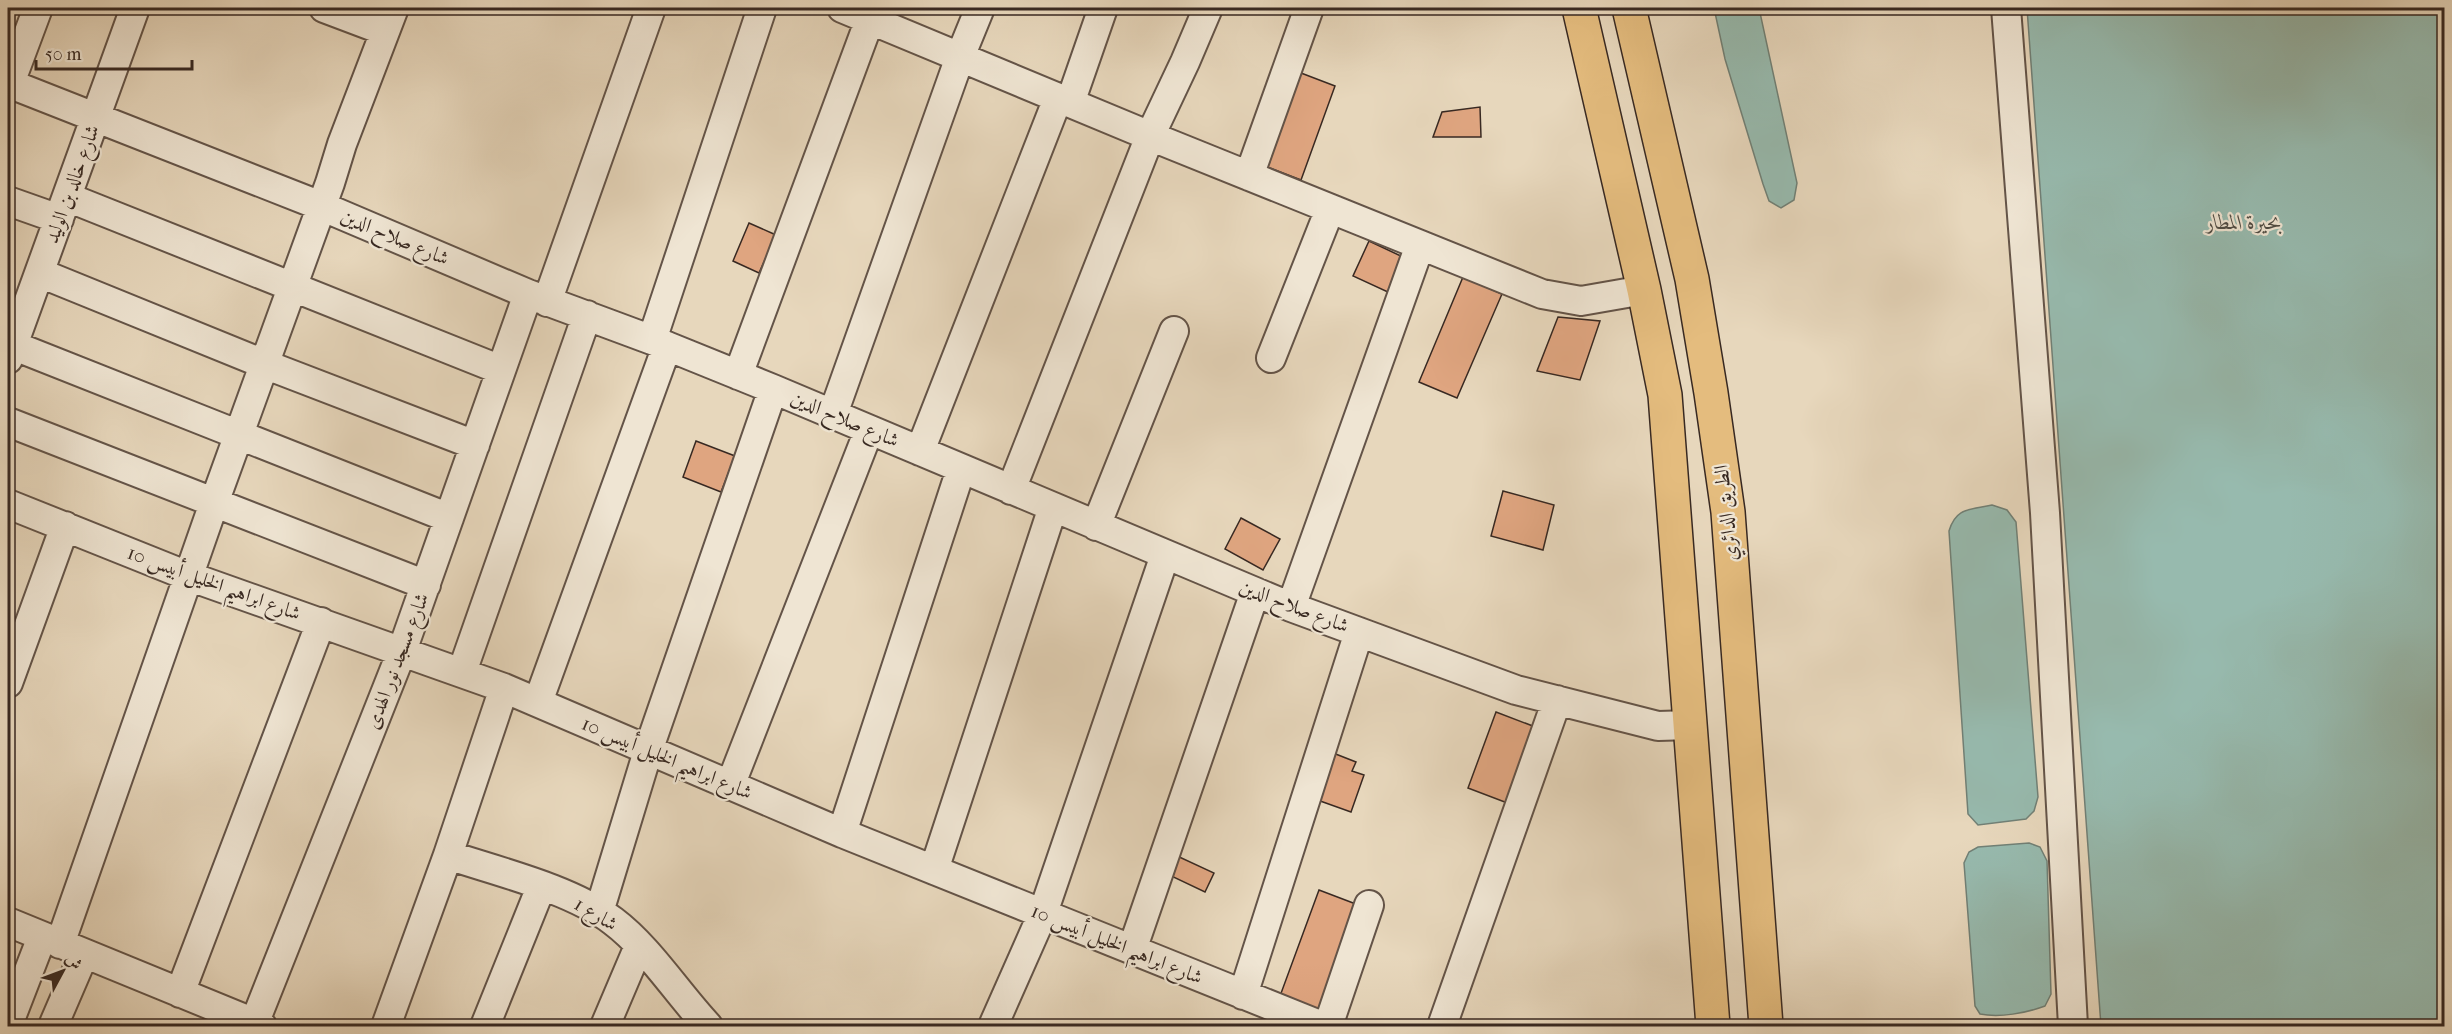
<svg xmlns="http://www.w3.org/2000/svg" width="2452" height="1034" font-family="'IM FELL French Canon',Amiri,serif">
	<rect width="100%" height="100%" fill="#e7d7bc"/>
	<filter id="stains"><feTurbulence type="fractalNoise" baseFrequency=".00333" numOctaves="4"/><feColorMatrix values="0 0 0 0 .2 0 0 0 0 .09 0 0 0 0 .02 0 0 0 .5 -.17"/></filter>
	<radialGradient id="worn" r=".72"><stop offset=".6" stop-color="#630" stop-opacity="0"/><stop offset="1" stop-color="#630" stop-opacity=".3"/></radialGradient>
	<path fill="#97baae" stroke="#718076" stroke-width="1.5" d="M1714,8H1759L1797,183L1794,200L1781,208L1769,201L1763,184L1725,59Z
		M2027,8H2444V1026H2101Z
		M1992,505L2007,510L2016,522L2038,797L2034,811L2026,819L1978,825L1968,814L1949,531C1956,507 1970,510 1992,505Z
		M2029,843L2040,847L2047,861L2051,994L2045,1006C2026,1013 2000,1018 1980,1014L1975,1006L1964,863L1969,852L1978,847Z"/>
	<path fill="#dfa580" stroke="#382922" stroke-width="1.5" d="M1301,73L1335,86L1301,180L1267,167Z
		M1480,107L1481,137H1433L1442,112Z
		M749,223L776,235L759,273L733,261Z
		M1369,241L1405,258L1390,293L1353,276Z
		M1463,277L1502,294L1457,398L1419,382Z
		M1558,317L1600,321L1580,380L1537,371Z
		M696,441L735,456L721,492L683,477Z
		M1503,491L1554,505L1543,550L1491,536Z
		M1241,518L1280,539L1263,570L1225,549Z
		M1496,712L1538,728L1510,804L1468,788Z
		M1328,751L1356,762L1352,771L1364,775L1351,812L1309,797Z
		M1175,855L1214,873L1205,892L1167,874Z
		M1319,890L1361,906L1321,1012L1280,996Z"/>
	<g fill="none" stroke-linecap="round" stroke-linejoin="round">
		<defs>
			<path id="minor" d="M324,8L385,31
				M842,8L1150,136L1542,294L1581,301L1644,290
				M2006,8L2045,513L2073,1026
				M8,83L321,206L528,294L652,340L773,389L1291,607L1516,690L1658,726L1691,725
				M10,83L38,8
				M1070,103L1103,8
				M1249,176L1309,8
				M67,197L501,370
				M8,201L59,219
				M40,273L264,364L475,445
				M547,302L651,8
				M652,340L762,8
				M12,345L449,518
				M1271,358L1330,209
				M8,359L135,8
				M738,375L874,8
				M833,414L960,57L980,8
				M8,422L426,585
				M920,451L1058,98
				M1011,490L1150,136L1185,62L1208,8
				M8,504L188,576L504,688L842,833L1322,1026
				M1096,526L1174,331
				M1291,607L1420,245
				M462,672L587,315
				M8,683L65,526
				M538,702L667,346
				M730,786L869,430
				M842,833L961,469
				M448,855C499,872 571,889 613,921C649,948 677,993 708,1026
				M934,870L1053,507
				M599,912L648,751L773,389
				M8,922L262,1026
				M60,944L214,503L330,183L342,144L394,8
				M1132,950L1255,592
				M180,993L321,622
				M1243,995L1359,632
				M254,1024L402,651L528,294
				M8,1025L42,937
				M53,1026L84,954
				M386,1026L448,855L504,688
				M485,1026L541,887
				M605,1026L639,946
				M993,1026L1043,913L1165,555
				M1328,1026L1369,905
				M1442,1026L1557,700"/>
			<path id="major" d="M1579,8L1644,290L1665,395L1713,1026
				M1629,8L1692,279L1711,393L1728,512L1766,1026"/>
		</defs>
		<use href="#minor" stroke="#645448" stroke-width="32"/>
		<use href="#major" stroke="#382922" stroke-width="36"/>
		<use href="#minor" stroke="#efe5d3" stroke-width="28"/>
		<use href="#major" stroke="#e4bc7e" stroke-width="33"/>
	</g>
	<g text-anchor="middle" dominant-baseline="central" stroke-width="4.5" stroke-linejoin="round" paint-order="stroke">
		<g font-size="20" fill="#382922" stroke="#efe5d3">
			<text transform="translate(72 184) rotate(-70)">شارع خالد بن الوليد</text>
			<text transform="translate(395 237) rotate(23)">شارع صلاح الدين</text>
			<text transform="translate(845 419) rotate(23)">شارع صلاح الدين</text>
			<text transform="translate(1726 513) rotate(-96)">الطريق الدائري</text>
			<text transform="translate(214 583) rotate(20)">شارع ابراهيم الخليل أبيس 10</text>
			<text transform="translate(1294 606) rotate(21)">شارع صلاح الدين</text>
			<text transform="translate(397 661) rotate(-69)">شارع مسجد نور الهدى</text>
			<text transform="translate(667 758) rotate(23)">شارع ابراهيم الخليل أبيس 10</text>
			<text transform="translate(596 914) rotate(31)">شارع 1</text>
			<text transform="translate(1117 944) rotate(22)">شارع ابراهيم الخليل أبيس 10</text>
		</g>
		<g font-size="21" font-style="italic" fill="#504d45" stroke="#efe5d3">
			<text x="2244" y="222">بحيرة المطار</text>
		</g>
	</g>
	<rect width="2452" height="1034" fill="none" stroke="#e7d7bc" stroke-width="30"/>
	<rect x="9" y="9" width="2434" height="1016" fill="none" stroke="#382922" stroke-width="3"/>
	<rect x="15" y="15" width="2422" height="1004" fill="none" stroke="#382922" stroke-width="1.5"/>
	<g transform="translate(63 971) rotate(49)" stroke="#efe5d3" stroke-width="4.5" paint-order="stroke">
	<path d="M0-4.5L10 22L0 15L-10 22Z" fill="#382922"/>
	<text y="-9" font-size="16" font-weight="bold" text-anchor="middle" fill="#382922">ش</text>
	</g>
	<path d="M36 60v9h156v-9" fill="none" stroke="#382922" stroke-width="3"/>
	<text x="45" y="60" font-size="18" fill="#382922" stroke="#efe5d3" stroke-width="4.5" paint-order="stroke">50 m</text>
	<rect width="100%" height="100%" filter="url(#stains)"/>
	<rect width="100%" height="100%" fill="url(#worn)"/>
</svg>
